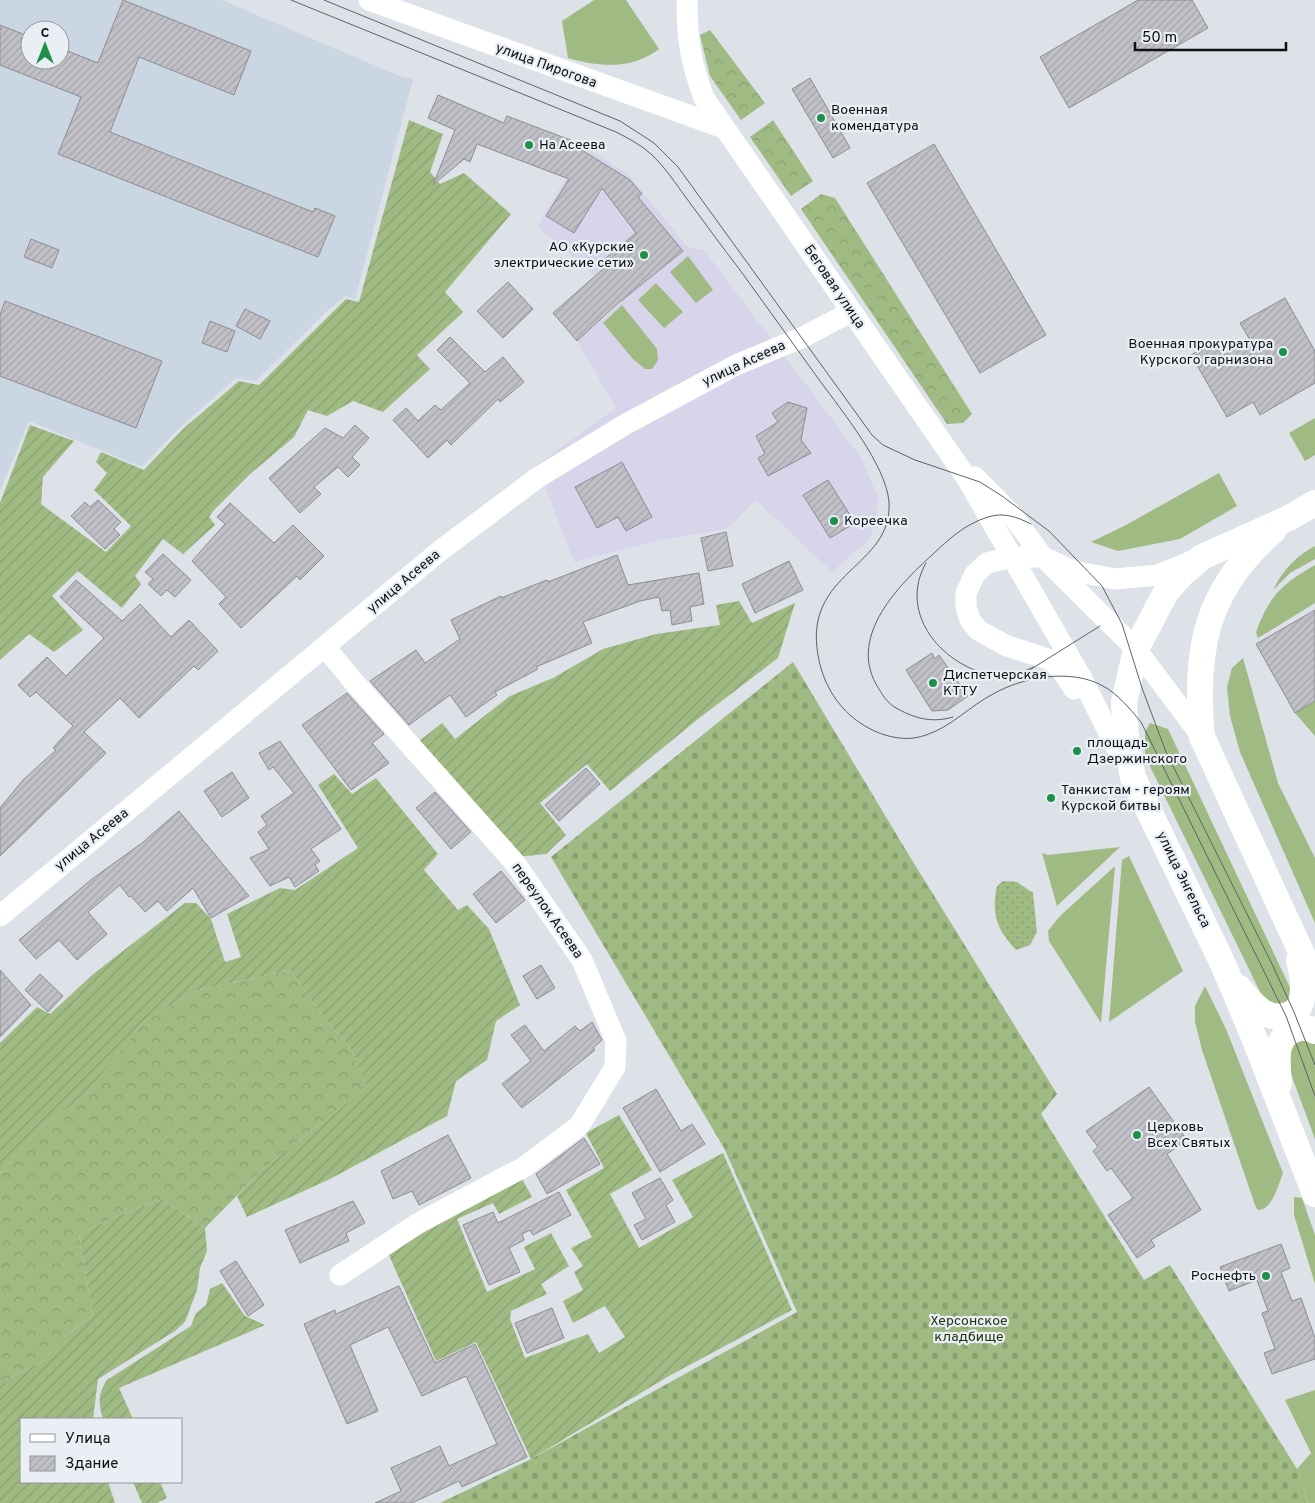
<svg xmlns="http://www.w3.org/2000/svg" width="1315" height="1503" font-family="Overpass,sans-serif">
	<defs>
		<pattern id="forest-crowns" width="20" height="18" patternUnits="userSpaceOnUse" patternTransform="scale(1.25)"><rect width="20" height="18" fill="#a0ba83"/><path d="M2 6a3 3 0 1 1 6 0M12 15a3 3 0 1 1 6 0" fill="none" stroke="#899f70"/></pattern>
		<pattern id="cemetery-stones" width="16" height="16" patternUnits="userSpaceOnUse" patternTransform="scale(1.25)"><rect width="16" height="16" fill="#a0ba83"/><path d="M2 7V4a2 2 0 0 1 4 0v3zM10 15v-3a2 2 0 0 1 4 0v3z" fill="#899f70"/></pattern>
		<pattern id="park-dots" width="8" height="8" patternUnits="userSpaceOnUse" patternTransform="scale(1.25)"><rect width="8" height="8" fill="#a0ba83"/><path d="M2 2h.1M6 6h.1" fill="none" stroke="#899f70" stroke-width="1.8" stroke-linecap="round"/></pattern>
		<pattern id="garden-furrows" width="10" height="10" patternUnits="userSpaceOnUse" patternTransform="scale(1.25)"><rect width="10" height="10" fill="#a0ba83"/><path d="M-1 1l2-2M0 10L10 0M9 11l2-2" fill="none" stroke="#899f70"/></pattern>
		<pattern id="building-hatch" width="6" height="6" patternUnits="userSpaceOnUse" patternTransform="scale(1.25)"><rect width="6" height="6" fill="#c1c0c7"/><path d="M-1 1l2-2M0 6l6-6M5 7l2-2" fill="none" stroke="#a5a4aa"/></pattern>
	</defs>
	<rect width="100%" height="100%" fill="#dce2e8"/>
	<path fill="#d8d4ea" d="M586,147L629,175L688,248L704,250L860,456L878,497L876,519L870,539L832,572L756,500L726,529L656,541L574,562L537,465L616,408L577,341L623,301H617L593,274L538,227L544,214Z"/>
	<path fill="#cad6e1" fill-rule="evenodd" d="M0,0H222L402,77L413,79L355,299L346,296L325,313L256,381L236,378L175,432L142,467L29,421L0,491ZM30,30H60V60H30Z"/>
	<path fill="#a0ba83" d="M594,0H626L659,49C632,70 599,67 568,58L562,21Z
		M688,256L713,290L696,303L670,272Z
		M656,283L683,312L664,328L638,300Z
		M622,305L657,349L658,360L652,369H645L633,359L603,323Z
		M1315,418V455L1305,461L1289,433Z
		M1219,473L1237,506L1180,539L1118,551L1091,542L1126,525Z
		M1315,546V559L1290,573L1273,590C1284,569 1295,557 1315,546Z
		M1315,565V603L1258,638L1256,632C1270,595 1281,585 1315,565Z
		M1243,658L1278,783L1315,858V923L1240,752L1230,716L1227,687L1232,668Z
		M1315,701V736L1295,713Z
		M1150,723L1168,729L1293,994L1290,1004H1266L1145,756V732Z
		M1120,847L1057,906L1042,853L1048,855Z
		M1129,856L1183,971L1109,1022L1122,860Z
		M1115,866L1101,1023L1049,941L1048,931L1060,916Z
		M1205,986L1226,1029L1283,1173C1279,1183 1272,1211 1258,1210L1255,1205L1202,1050L1195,1022V1006Z
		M1304,1035L1315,1043V1139L1287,1063L1288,1041Z
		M1294,1197L1302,1198L1315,1235V1284L1294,1215Z
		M1315,1390V1503H1308L1297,1469L1311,1453L1285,1400Z"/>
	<path fill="url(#forest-crowns)" d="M710,30L765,103L741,120L710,76L700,35Z
		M773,120L813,181L791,196L750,137Z
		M821,194L835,198L972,414L963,423L947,424L801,209Z
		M291,970L318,1010L351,1049L367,1087L263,1169L205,1228L162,1199L115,1217L79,1234L93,1315L59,1341L44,1361L17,1374L0,1386V1173L42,1126L86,1095L143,1022L195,991Z"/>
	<path fill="url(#cemetery-stones)" d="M793,662L910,857L1057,1094L1041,1114L1055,1137L1144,1280L1170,1265L1297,1469L1308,1503H440L531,1459L797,1312L724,1148L551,857Z"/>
	<path fill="url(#park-dots)" d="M1003,881L1017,882L1033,893L1037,932L1030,945L1016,950C997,930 991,914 997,886Z"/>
	<path fill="url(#garden-furrows)" d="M409,120L443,134L430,172L440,184L464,173L511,214L445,292L463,312L417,355L430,369L383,412L353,401L327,416L308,410L294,437L250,474L213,511L209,517L215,525L183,554L163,539L135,576L141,584L122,608L78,571L52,596L83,630L54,652L29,634L0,660V503L30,425L74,441L43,477L41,504L106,552L131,526L94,490L107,473L96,462L101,452L144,470L183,429L239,381L259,385L346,299L359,302Z
		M739,601L752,623L795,603L778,658L698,719L610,791L587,764L540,803L566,835L546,854L517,857L418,742L442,723L455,739L510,696L553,678L603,649L656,634L720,625L716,605Z
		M334,774L352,794L376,778L438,854L424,870L458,910L467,905L489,929L520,1005L496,1021L487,1060L456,1081L447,1116L330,1179L247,1217L237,1196L263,1169L367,1087L351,1049L318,1010L291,970L195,991L143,1022L86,1095L42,1126L0,1173V1043L37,1007L50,1014L92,975L185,903H196L211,919L225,962L241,957L227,914L280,888L295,890L358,848L318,785Z
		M619,1115L652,1170L610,1194L639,1248L693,1217L672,1180L723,1153L792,1310L669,1376L531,1459L476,1342L436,1361L388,1253L437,1222L522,1179L532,1197L499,1214L493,1203L457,1219L487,1292L535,1269L524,1247L551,1233L569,1266L541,1284L547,1294L511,1311L510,1319L525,1358L588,1334L599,1353L625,1337L605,1306L573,1323L563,1301L583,1290L574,1272L583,1266L571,1248L592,1237L566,1190L604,1168L586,1133Z
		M162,1199L205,1228L207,1251L200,1268L197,1290L185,1322L175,1331L98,1379L93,1419H21V1482H108L115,1503H0V1386L17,1374L44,1361L59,1341L93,1315L79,1234L115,1217Z
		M222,1283L245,1316L265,1325L119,1388L133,1419H103C98,1404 98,1393 107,1380L191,1326L196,1313L206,1305L210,1289Z
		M133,1482H160L167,1498L157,1503H142Z"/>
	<path fill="url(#building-hatch)" stroke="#8d8c93" d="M123,0L251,51L234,95L139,57L110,132L313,212L315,208L335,216L318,257L58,154L81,97L0,65V25L30,37V60H60V48L98,63Z
		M1138,0H1192L1208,28L1069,108L1040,57Z
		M810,78L850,148L833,158L792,89Z
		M438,95L504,123L507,116L573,141L572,144L630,180L642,194L638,197L683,251L616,305L577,341L553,313L610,263L606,258L636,233L602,188L574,233L546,216L569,179L477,144L470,162L464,159L433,185L455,130L428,118Z
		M934,144L1046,335L980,373L867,183Z
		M31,239L59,250L52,268L24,257Z
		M508,282L533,309L503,338L477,311Z
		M1285,298L1315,351V383L1260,415L1253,402L1227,417L1191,355L1214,342L1222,356L1250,340L1240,323Z
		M5,301L162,361L136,428L0,376V315Z
		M245,309L270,321L260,339L236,326Z
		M210,321L235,331L227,352L202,343Z
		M450,337L485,372L503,357L524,382L500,402L498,399L451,445L447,440L428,458L393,420L406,408L418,421L435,405L441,410L470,383L437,350Z
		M788,402L807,408L801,440L811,453L768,476L758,458L765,454L756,436L778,422L772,413Z
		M355,425L369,438L352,457L360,465L348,477L338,467L314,487L321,494L300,513L269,478L325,428L343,438Z
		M622,462L652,517L626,531L618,517L597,528L575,487Z
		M828,480L855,523L830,538L803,495Z
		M98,500L121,522L114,529L120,535L105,549L71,516L85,502L90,507Z
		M230,503L274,543L293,525L324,556L300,580L297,576L241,628L219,604L226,597L192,561L225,524L217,517Z
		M726,532L733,566L708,571L701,538Z
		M163,554L191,580L175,597L167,590L161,596L148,584L153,579L145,572Z
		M617,555L628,585L699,573L704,604L690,607L692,621L672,625L670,610L662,611L659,597L640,601L583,622L592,643L536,667L538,669L495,692L497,695L466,717L450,695L409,725L370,681L416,650L425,663L460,639L451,620L501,596V598L547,580L548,582Z
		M789,561L803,590L755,613L742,584Z
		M76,580L122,621L140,604L171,637L189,620L218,651L198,670L194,666L139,718L120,698L84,732L106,753L0,856V808L23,780L56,750L53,748L73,726L36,692L30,697L18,685L47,657L66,676L104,638L60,597Z
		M1315,610V701L1295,713L1256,644Z
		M932,653L935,659L939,655L968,696L948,710L932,711L906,670Z
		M347,693L384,734L372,743L389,763L351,790L302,725Z
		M280,741L341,829L311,849L320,861L315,865L319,871L295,887L289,877L270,886L250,858L269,849L258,832L267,825L261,816L294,793L273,767L269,770L259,753Z
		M586,768L600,784L559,821L545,805Z
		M232,772L249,798L222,817L204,791Z
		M435,792L471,832L451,849L416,808Z
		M179,811L249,896L211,918L193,888L167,911L158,901L145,912L131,896L129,897L120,885L88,912L107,934L77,960L59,940L36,959L19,940L92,879L142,843Z
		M501,871L525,900L496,923L473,894Z
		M541,965L555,988L537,999L523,976Z
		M0,970L31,1005L0,1037Z
		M40,974L63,996L48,1012L25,990Z
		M592,1022L602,1040L593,1048L595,1050L522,1108L502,1084L531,1061L511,1035L525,1025L544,1051L575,1026L580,1031Z
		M1149,1087L1187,1140L1167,1154L1201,1210L1151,1240L1155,1246L1137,1258L1108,1215L1133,1198L1111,1168L1107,1171L1093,1151L1098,1147L1086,1131Z
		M656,1089L681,1131L692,1124L705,1144L660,1172L623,1108Z
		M448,1135L471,1178L419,1205L412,1191L393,1199L381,1171Z
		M584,1138L600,1164L547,1194L536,1174Z
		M660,1178L673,1200L666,1205L675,1222L642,1240L634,1225L646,1219L632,1193Z
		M559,1192L571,1215L533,1235L530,1230L522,1234L524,1240L509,1248L520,1272L489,1285L463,1225L493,1212L498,1223Z
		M353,1201L365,1223L346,1233L349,1241L300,1263L285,1230Z
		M1281,1244L1290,1268L1281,1272L1292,1301L1301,1298L1315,1338V1359L1272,1374L1264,1353L1275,1349L1262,1313L1268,1311L1257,1280L1229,1291L1220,1267Z
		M236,1261L264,1305L248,1316L220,1271Z
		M399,1286L435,1363L475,1344L527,1457L462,1487L459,1481L412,1503H375L401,1491L391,1468L440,1446L449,1466L497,1444L466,1376L422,1396L388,1327L350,1345L378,1411L347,1424L304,1324L335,1310L336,1314Z
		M552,1308L564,1338L527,1353L515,1323Z"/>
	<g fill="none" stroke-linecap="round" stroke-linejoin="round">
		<path stroke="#fff" stroke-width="21" d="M369,0L724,128
			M687,0C687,38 690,61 704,98L966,477L1081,677L1116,747
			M975,477L1012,515L1043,557L1136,649L1202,737
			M325,647L354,682L515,863L582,960L616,1041L615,1067L579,1126L524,1167L417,1224L340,1275
			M1074,689L1061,669L1048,659L1007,646L978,630L970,620L966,607V593L975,574L987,563L1012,557H1043L1073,571L1115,579L1158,575L1192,561
			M0,916L441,550L537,478L626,424L736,365L801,338L851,312"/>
		<path stroke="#fff" stroke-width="26" d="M1315,503L1287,519L1202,557L1182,574L1166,592L1136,649L1124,702L1126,740L1133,778L1223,964L1255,1040L1315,1194
			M1273,531C1205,590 1194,651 1202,737L1315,982
			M1239,988C1252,1004 1268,1024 1290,1014C1301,1010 1303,999 1303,988C1304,979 1301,969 1299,960
			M1279,1084C1278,1063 1272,1037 1296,1029C1303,1027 1309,1027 1315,1031"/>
		<path stroke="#5e6165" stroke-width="1" d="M291,0L616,132C628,138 641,145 651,154C665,167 676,184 687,199C705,223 722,247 740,270C767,307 793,344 820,381C842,411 886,465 889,502C893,568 803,571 818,655C821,674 829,692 842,707C861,729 897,746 926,735C951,727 970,706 993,694C1023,677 1071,668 1103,686C1118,694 1130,709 1141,722L1286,1016L1315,1096
			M324,0L620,121L654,143L678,167L872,435L883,445L915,460L980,482L1002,496L1049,531L1102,586L1122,624L1142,688L1166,752L1272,964L1294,1012L1315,1065
			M926,563C903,603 927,645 964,665C975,671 988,676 1001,676C1012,676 1023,672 1034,667
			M1028,671L1100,626
			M953,717C933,723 916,719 898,709C887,704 882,694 876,684C849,635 899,585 932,555C949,539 965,524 988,517C1004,512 1017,517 1031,524"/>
	</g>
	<g fill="#1e904a" stroke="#e9eff5" stroke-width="2">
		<circle cx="821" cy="118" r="5"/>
		<circle cx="529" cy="145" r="5"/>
		<circle cx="644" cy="255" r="5"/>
		<circle cx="1283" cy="352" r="5"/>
		<circle cx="834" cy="521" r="5"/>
		<circle cx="933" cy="683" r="5"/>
		<circle cx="1077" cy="751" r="5"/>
		<circle cx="1051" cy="798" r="5"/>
		<circle cx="1137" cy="1135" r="5"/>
		<circle cx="1266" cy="1276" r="5"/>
	</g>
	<g text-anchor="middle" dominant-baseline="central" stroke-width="4.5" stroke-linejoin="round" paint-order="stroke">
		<g font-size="14" fill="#0e1012" stroke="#e9eff5">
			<text transform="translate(546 66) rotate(20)">улица Пирогова</text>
			<text transform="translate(834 287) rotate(56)">Беговая улица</text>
			<text transform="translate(744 364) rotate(-25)">улица Асеева</text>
			<text transform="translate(404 582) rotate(-40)">улица Асеева</text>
			<text transform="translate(92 840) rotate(-39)">улица Асеева</text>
			<text transform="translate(1183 880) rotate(64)">улица Энгельса</text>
			<text transform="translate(547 911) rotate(55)">переулок Асеева</text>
		</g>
		<g font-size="14" fill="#0e1012" stroke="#e9eff5" text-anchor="start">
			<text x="831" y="110">Военная<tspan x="831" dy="16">комендатура</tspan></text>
			<text x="539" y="145">На Асеева</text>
			<text x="634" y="247" text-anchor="end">АО «Курские<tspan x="634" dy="16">электрические сети»</tspan></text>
			<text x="1273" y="344" text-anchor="end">Военная прокуратура<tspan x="1273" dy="16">Курского гарнизона</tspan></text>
			<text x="844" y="521">Кореечка</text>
			<text x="943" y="675">Диспетчерская<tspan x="943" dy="16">КТТУ</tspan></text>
			<text x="1087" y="743">площадь<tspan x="1087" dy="16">Дзержинского</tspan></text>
			<text x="1061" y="790">Танкистам - героям<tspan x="1061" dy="16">Курской битвы</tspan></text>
			<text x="1147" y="1127">Церковь<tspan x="1147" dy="16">Всех Святых</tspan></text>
			<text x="1256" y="1276" text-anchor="end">Роснефть</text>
		</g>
		<g font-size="14" fill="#22330a" stroke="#e9eff5">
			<text x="969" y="1321">Херсонское<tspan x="969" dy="16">кладбище</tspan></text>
		</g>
	</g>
	<rect x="20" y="1418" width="162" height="65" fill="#e9eff5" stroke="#91969a"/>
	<rect x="30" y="1434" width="25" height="8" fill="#ffffff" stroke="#91969a"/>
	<text x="65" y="1443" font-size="15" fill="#0e1012">Улица</text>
	<rect x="30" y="1456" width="25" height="15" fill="url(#building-hatch)" stroke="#91969a"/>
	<text x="65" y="1468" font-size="15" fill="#0e1012">Здание</text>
	<g transform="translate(45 45)"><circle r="24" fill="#e9eff5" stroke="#91969a"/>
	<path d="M0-4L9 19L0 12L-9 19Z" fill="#1e904a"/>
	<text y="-8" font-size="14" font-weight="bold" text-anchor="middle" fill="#0e1012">С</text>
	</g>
	<path d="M1135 42v8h151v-8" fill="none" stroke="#0e1012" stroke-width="2.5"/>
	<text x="1142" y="42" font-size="15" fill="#0e1012" stroke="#e9eff5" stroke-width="4" paint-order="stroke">50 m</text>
</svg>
